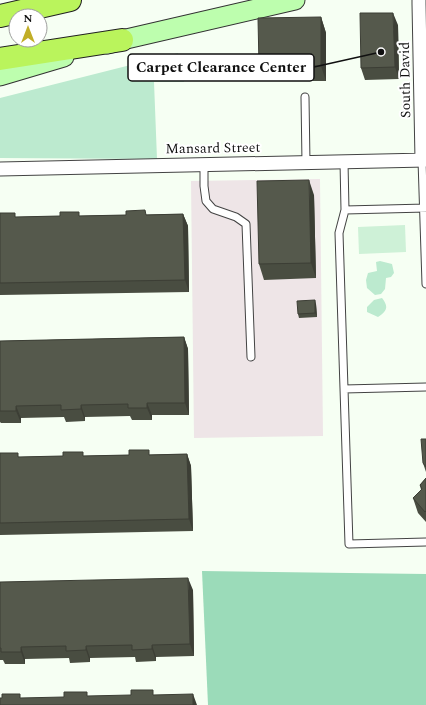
<svg xmlns="http://www.w3.org/2000/svg" width="426" height="705" font-family="Spectral,serif">
	<rect width="100%" height="100%" fill="#f6fff3"/>
	<path fill="#eee5e7" d="M320,179L323,436L194,438L191,181Z"/>
	<path fill="#bceacf" d="M178,53L184,82H154L157,159L0,158V98Z
		M380,261L392,264L394,273L391,277L386,278L385,289L381,294L375,295L367,288L366,280L368,273L377,271L376,262Z
		M382,298C389,307 387,311 378,317L367,312V307L374,300Z"/>
	<path fill="#9bdbb9" d="M202,571L426,574V705H208Z"/>
	<path fill="#cef1d7" d="M405,225L406,252L359,254L358,227Z"/>
	<g fill="none" stroke-linecap="round" stroke-linejoin="round">
		<defs>
			<path id="service" d="M305,97L306,163
				M422,160L426,284
				M344,162L345,210L339,233L349,544L426,542
				M204,165V186L206,201L213,209L236,217L246,224L251,357
				M345,210L426,208
				M344,389L426,387"/>
			<path id="minor" d="M419,0V4L422,160
				M0,169L426,160"/>
			<path id="secondary" d="M107,44L122,40L295,0
				M0,76L64,57"/>
			<path id="motorway" d="M0,16L70,0
				M0,59L122,40"/>
		</defs>
		<use href="#service" stroke="#434343" stroke-width="9"/>
		<use href="#minor" stroke="#434343" stroke-width="15"/>
		<use href="#secondary" stroke="#323232" stroke-width="21"/>
		<use href="#motorway" stroke="#212121" stroke-width="24"/>
		<use href="#service" stroke="#fff" stroke-width="7"/>
		<use href="#minor" stroke="#fff" stroke-width="13"/>
		<use href="#secondary" stroke="#bdfeae" stroke-width="19"/>
		<use href="#motorway" stroke="#baf45c" stroke-width="22"/>
	</g>
	<path fill="#494d41" d="M321,17L326,33V81H264L259,66Z
		M398,25L399,79L365,80L361,68Z
		M314,195L316,278L264,280L259,264Z
		M0,213L16,217L183,214L188,226L189,292L0,295Z
		M316,304L317,317L299,318L298,314Z
		M184,337L188,349L189,415H152V420H132L130,416L85,417V421L66,422L64,417L21,418V423H1L0,422V341Z
		M426,439V472L423,463Z
		M0,453L20,457L187,454L191,466L193,531L0,535Z
		M426,478V522L418,513L413,498L421,490L420,485Z
		M0,582L193,590L194,656L156,657V661L136,662L135,657L90,658V662L70,663L69,658L25,659V664H5L3,660H0Z"/>
	<path fill="#3c3e35" d="M393,13L398,25L399,79L395,67Z
		M321,17L326,33V81L321,66Z
		M309,180L314,195L316,278L311,263Z
		M183,214L188,226L189,292L185,280Z
		M315,300L316,304L317,317L315,313Z
		M184,337L188,349L189,415L185,403Z
		M147,403L152,415V420L147,408Z
		M81,405L85,417V421L81,409Z
		M16,406L21,418V423L16,411Z
		M187,454L191,466L193,531L189,519Z
		M188,578L193,590L194,656L190,644Z
		M152,645L156,657V661L152,649Z
		M86,646L90,658V662L86,650Z
		M21,647L25,659V664L21,652Z
		M193,694L197,705H193Z"/>
	<path fill="#55594c" stroke="#3c3e35" d="M360,13H393L395,67L361,68Z
		M321,17V66H259L258,18Z
		M309,180L311,263L259,264L257,181Z
		M145,210L146,215L183,214L185,280L0,283V213H15V217L60,216V212H79V216L126,215V211Z
		M315,300V313L298,314L297,301Z
		M184,337L185,403H147V408H128V404L81,405V409L61,410V405L16,406V411H0V341Z
		M421,439H426V467L423,463Z
		M129,450H149V455L187,454L189,519L0,523V453H18V457L63,456V452H83V456L129,455Z
		M426,478V511L425,512L413,498L422,489L420,485Z
		M188,578L190,644L152,645V649L132,650V645L86,646V650L66,651V646L21,647V652H1V648H0V582Z
		M131,690H153V695L193,694V705H0V698H2V694H20V698L64,697V692H87V696L131,695Z"/>
	<g text-anchor="middle" dominant-baseline="central" stroke-width="4" stroke-linejoin="round" paint-order="stroke">
		<g font-size="14" fill="#101010" stroke="#fff">
			<text transform="translate(405 80) rotate(-91)">South David</text>
			<text transform="translate(213 148) rotate(-1)">Mansard Street</text>
		</g>
	</g>
	<path fill="none" stroke="#101010" stroke-width="1.5" d="M381 52L314 67"/>
	<circle fill="#101010" stroke="#fff" stroke-width="1.5" cx="381" cy="52" r="4"/>
	<rect fill="#fff" stroke="#101010" stroke-width="1.5" x="128" y="54" width="186" height="27" rx="4"/>
	<g font-size="15" text-anchor="middle" font-weight="bold" fill="#101010">
		<text x="221" y="72">Carpet Clearance Center</text>
	</g>
	<g transform="translate(28 28)"><circle r="19" fill="#ffffff" stroke="#9f9f9f"/>
	<path d="M0-3L7 15L0 10L-7 15Z" fill="#c1ae27"/>
	<text y="-6" font-size="11" font-weight="bold" text-anchor="middle" fill="#101010">N</text>
	</g>
</svg>
